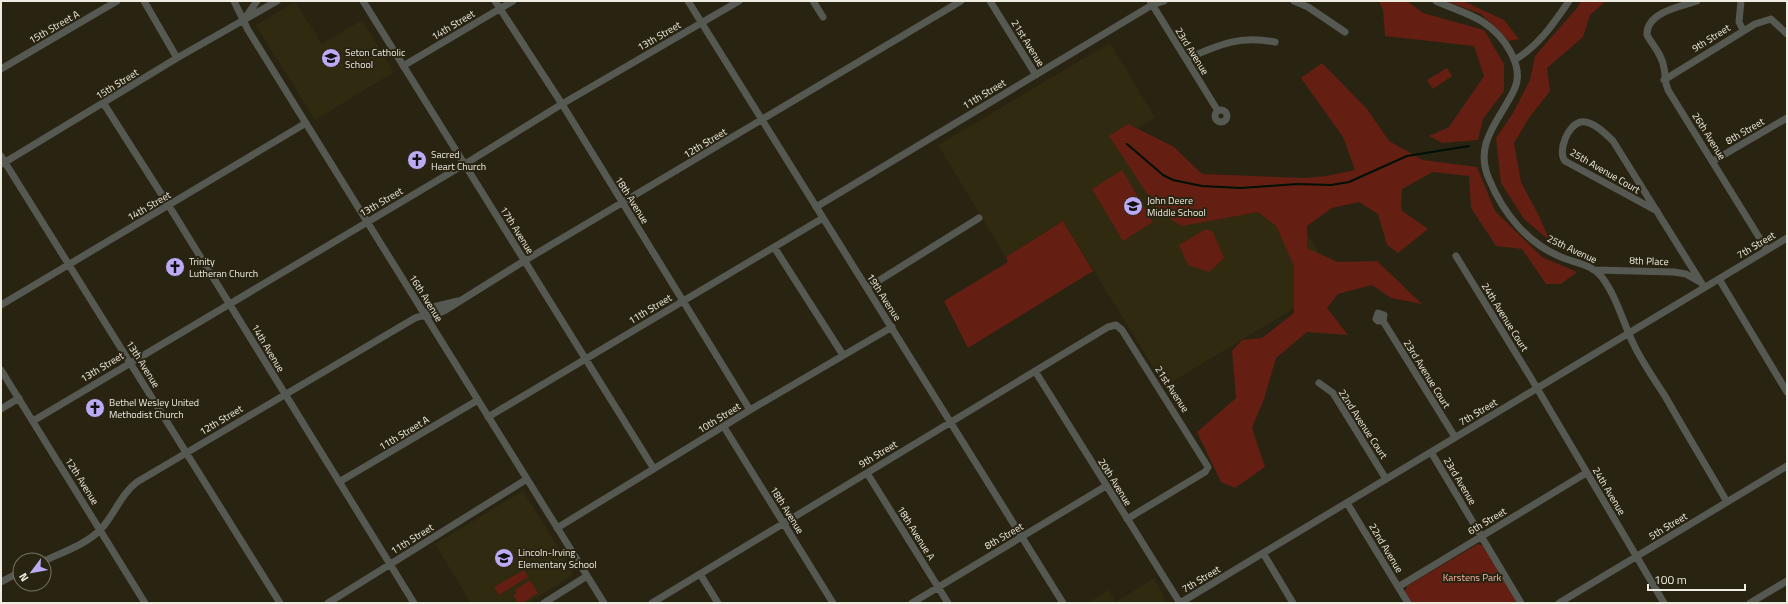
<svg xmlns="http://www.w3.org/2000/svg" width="1788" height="604" font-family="'Titillium Web',sans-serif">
	<rect width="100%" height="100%" fill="#292412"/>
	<path fill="#302a10" d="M295,2L322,44L362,20L394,72L315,120L256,25Z
		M1110,43L1155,118L1114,141L1164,183L1282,190L1336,283L1165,386L1063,221L1006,257L938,145Z
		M523,491L573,571L572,575L528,603H471L435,544Z
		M1154,578L1166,601L1162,603H1088L1108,590L1116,602Z"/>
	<path fill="#641e12" d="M1379,1H1407L1423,13L1484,30L1504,64V91L1483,119L1478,140L1442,143L1429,136L1449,127L1484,76L1474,46L1385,36L1383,10Z
		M1446,1H1463L1504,20L1519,39L1509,41L1481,14Z
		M1581,1H1606L1590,15L1583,37L1547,68L1550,91L1529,118L1514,143L1521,182L1539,216L1550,241L1524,219L1501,183L1496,138L1513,113L1530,80L1535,56L1577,8Z
		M1322,63L1367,109L1389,141L1423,160L1477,167L1495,211L1542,257L1577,272L1561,284H1546L1522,249L1496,246L1471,208L1469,176L1433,172L1402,189L1401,210L1428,229L1398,253L1387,245L1378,214L1359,202L1332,208L1307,226V248L1338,262L1377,261L1422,304L1391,298L1372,285L1338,294L1327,308L1348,335L1307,332L1276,358L1264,399L1252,428L1265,467L1235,488L1221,482L1197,432L1236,398L1232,351L1242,340L1262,338L1294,313V266L1276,226L1258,212L1182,226L1159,212L1109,136L1128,124L1174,147L1202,174L1305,178L1326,176L1355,170L1343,137L1301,78Z
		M1447,68L1452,76L1433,89L1427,80Z
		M1122,170L1153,222L1123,241L1092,189Z
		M1063,221L1093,271L968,348L944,301L1008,262L1006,257Z
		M1206,229L1213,232L1224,258L1209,272L1188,265L1179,245Z
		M1478,544L1483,546L1517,603H1411L1405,592L1407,586Z
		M524,570L528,577L499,595L494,587Z
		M530,580L538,593L523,603H518L513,595L517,593L515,590Z"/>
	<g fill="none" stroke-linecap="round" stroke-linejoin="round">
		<path stroke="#001005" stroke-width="2" d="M1127,144L1163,175L1173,180L1202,186L1241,188L1297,184L1331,185L1349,182L1407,156L1469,146"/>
		<path stroke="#555951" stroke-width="7" d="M144,1L177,58
			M234,1L248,30L604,603
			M363,1L654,469
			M495,1L562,104L750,410
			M688,1L1063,603
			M813,1L823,17
			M990,1L1036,75
			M1150,1L1218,111
			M1294,1L1308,7L1345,32
			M1436,1C1451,8 1469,13 1483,22C1503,35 1526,66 1514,90C1500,120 1473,143 1489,179C1503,213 1527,243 1561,257C1575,263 1591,264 1601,276C1616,295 1623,322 1633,343C1642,362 1654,379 1665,396C1685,431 1706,466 1727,502
			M1697,1C1680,7 1646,12 1647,35C1653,46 1662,54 1664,68C1666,76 1664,81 1668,90L1767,250
			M1741,1L1739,22L1743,30
			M245,18L257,1
			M1186,59C1218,45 1239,35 1275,42
			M1514,60C1538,47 1554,23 1569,1
			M403,66L513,1
			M1,69L117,1
			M1664,80L1755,24L1771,19L1787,34
			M104,104L169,206L414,603
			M1215 116a6 6 0 1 1 12 0a6 6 0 1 1-12 0Z
			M1,156L280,603
			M1713,161L1787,118
			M2,164L177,58L277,1
			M816,207L1152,5L1164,1
			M1657,211L1565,161C1557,152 1568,124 1581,122C1592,120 1606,134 1613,141L1704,287
			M774,247L843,355
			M1456,256L1531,378L1664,603
			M1595,270L1674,272L1686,274L1700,282
			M1719,279L1787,392
			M867,288L979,218
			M1,305L306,123
			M425,314L433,307L458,301
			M1383,321H1378L1376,319L1378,313L1384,315L1383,321L1455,437
			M1,370L145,603
			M1035,371L1180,603
			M1319,383L1333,393L1386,479
			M1,409L19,398
			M488,417L823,218
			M33,421L465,164L562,104L739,1
			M724,427L833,603
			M1431,452L1521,603
			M867,473L948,603
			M339,482L478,400
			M1347,503L1408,603
			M557,528L750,410L892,327
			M1263,553L1293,603
			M44,561C63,552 87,544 101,529C115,514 120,495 137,482L415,318C425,314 435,316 444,311L524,261L961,1
			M700,574L718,603
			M1,582L20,572
			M1398,587L1586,473
			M328,603L527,479
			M544,603L587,576
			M652,603L1108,327L1116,325L1122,330L1208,467L1205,472L1127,519
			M912,603L1106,486
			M1180,603L1787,238
			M1559,603L1787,466
			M1750,603L1787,581"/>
	</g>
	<defs>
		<symbol id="school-disc" viewBox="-11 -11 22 22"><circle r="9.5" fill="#bcaaf5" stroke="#292412"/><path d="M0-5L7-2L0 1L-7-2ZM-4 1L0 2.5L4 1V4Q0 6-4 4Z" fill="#111"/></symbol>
		<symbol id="church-disc" viewBox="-11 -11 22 22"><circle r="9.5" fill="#bcaaf5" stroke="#292412"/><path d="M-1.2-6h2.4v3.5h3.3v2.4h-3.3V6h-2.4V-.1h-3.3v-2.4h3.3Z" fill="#111"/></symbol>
	</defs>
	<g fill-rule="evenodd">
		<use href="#school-disc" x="320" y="47" width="22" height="22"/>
		<use href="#church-disc" x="406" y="149" width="22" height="22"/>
		<use href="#school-disc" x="1122" y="195" width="22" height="22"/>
		<use href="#church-disc" x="164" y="256" width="22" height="22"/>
		<use href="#church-disc" x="84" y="397" width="22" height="22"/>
		<use href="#school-disc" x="493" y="547" width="22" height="22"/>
	</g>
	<g text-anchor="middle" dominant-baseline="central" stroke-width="4" stroke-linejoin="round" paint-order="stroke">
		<g font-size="10" fill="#efece1" stroke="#292412">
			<text transform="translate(453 25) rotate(-31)">14th Street</text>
			<text transform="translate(54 27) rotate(-30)">15th Street A</text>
			<text transform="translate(659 36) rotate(-30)">13th Street</text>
			<text transform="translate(1711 38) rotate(-32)">9th Street</text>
			<text transform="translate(1028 43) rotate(58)">21st Avenue</text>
			<text transform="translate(1192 51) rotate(58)">23rd Avenue</text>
			<text transform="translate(117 84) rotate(-32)">15th Street</text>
			<text transform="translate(984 94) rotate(-31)">11th Street</text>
			<text transform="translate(1745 131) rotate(-30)">8th Street</text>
			<text transform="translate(1709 136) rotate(58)">26th Avenue</text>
			<text transform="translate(705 143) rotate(-31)">12th Street</text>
			<text transform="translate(1605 171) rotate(30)">25th Avenue Court</text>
			<text transform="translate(632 200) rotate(58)">18th Avenue</text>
			<text transform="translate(381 202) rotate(-30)">13th Street</text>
			<text transform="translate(149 206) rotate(-30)">14th Street</text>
			<text transform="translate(517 230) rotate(58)">17th Avenue</text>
			<text transform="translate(1756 245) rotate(-31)">7th Street</text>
			<text transform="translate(1572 249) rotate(25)">25th Avenue</text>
			<text transform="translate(1649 261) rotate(2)">8th Place</text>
			<text transform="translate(884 297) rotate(57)">19th Avenue</text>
			<text transform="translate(426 298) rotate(58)">16th Avenue</text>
			<text transform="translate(650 309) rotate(-31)">11th Street</text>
			<text transform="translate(1505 317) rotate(58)">24th Avenue Court</text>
			<text transform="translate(268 348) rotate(59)">14th Avenue</text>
			<text transform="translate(143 364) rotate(58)">13th Avenue</text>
			<text transform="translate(102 367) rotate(-31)">13th Street</text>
			<text transform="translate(1427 374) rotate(58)">23rd Avenue Court</text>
			<text transform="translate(1172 389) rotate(57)">21st Avenue</text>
			<text transform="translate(1478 412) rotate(-31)">7th Street</text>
			<text transform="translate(719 418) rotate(-32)">10th Street</text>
			<text transform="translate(221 420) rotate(-31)">12th Street</text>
			<text transform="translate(1363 424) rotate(57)">22nd Avenue Court</text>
			<text transform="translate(404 433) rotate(-31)">11th Street A</text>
			<text transform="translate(878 454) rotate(-31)">9th Street</text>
			<text transform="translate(82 481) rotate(58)">12th Avenue</text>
			<text transform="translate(1460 481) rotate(59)">23rd Avenue</text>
			<text transform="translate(1115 482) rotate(58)">20th Avenue</text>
			<text transform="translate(1609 491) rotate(59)">24th Avenue</text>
			<text transform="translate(787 510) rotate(58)">18th Avenue</text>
			<text transform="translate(1487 521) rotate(-31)">6th Street</text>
			<text transform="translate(1668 526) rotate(-31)">5th Street</text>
			<text transform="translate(916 533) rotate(58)">18th Avenue A</text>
			<text transform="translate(1004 536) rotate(-30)">8th Street</text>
			<text transform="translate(412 539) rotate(-32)">11th Street</text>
			<text transform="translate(1386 548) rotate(59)">22nd Avenue</text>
			<text transform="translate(1201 579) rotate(-31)">7th Street</text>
		</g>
		<g font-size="10" fill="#efece1" stroke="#292412" text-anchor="start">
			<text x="345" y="52">Seton Catholic<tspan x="345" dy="12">School</tspan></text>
			<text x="431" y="154">Sacred<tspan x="431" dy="12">Heart Church</tspan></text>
			<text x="1147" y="200">John Deere<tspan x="1147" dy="12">Middle School</tspan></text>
			<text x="189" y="261">Trinity<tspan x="189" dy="12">Lutheran Church</tspan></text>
			<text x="109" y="402">Bethel Wesley United<tspan x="109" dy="12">Methodist Church</tspan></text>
			<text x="518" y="552">Lincoln-Irving<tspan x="518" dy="12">Elementary School</tspan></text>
		</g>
		<g font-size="10" fill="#fab5a7" stroke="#292412">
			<text x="1472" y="577">Karstens Park</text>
		</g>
	</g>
	<rect width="1788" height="604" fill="none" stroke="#efece1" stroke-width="4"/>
	<g transform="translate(32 572) rotate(238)"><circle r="19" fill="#292412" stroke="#787465"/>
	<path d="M0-3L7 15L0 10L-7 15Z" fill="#bcaaf5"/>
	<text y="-6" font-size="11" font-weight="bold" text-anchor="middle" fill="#efece1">N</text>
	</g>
	<path d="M1648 584v6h97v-6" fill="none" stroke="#efece1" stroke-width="2"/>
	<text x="1654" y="584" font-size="12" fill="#efece1" stroke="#292412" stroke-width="3" paint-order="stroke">100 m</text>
</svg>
